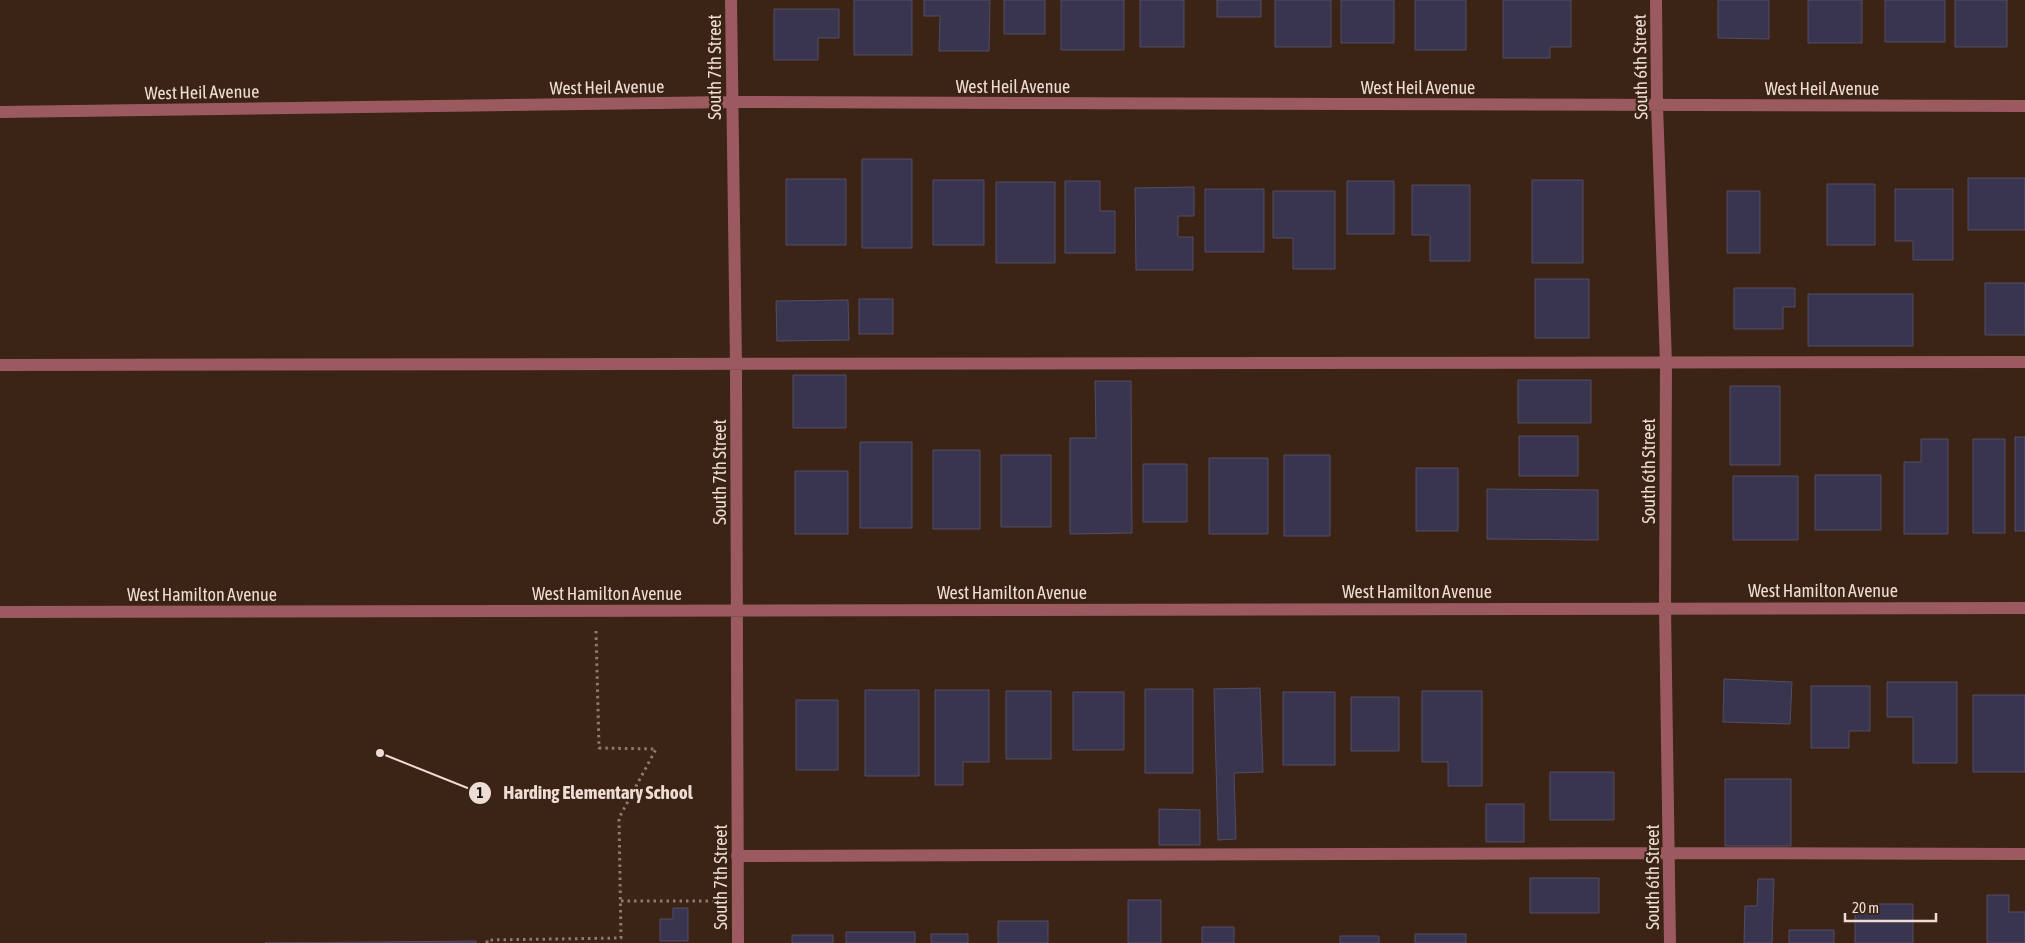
<svg xmlns="http://www.w3.org/2000/svg" width="2025" height="943" font-family="'Asap Condensed',sans-serif">
	<rect width="100%" height="100%" fill="#3b2315"/>
	<path fill="#3a354e" stroke="#524d67" d="M854,0H912V55H854Z
		M924,0H990L989,51H939L940,16H924Z
		M1004,0H1045V34H1004Z
		M1061,0H1124V50H1061Z
		M1140,0H1184V47H1140Z
		M1217,0H1261V17H1217Z
		M1275,0H1331V47H1275Z
		M1341,0H1394V43H1341Z
		M1415,0H1466V50H1415Z
		M1503,0H1571V47H1550V58H1503Z
		M1718,0H1769V39L1718,38Z
		M1808,0H1862V43H1808Z
		M1885,0H1945V42H1885Z
		M1955,0H2007V47H1955Z
		M774,9H839V38H818V60H774Z
		M862,159H912V248H862Z
		M1968,178H2025V230H1968Z
		M786,179H846V245H786Z
		M933,180H984V245H933Z
		M1532,180H1583V263H1532Z
		M1065,181H1100V211H1115V253H1065Z
		M1347,181H1394V234H1347Z
		M996,182H1055V263H996Z
		M1827,184H1875V245H1827Z
		M1412,185H1470V261H1430V235H1412Z
		M1194,187V216H1178V237H1193V270H1136L1135,188Z
		M1205,189H1264V252H1205Z
		M1895,189H1953V260H1913V241H1895Z
		M1273,191H1335V269H1293V238H1273Z
		M1727,191H1760V253H1727Z
		M1535,279H1589V338H1535Z
		M1985,283H2025V335H1985Z
		M1734,288H1795V307H1783V329H1734Z
		M1808,294H1913V346H1808Z
		M859,299H893V334H859Z
		M848,300L849,340L777,341L776,301Z
		M793,375H846V428H793Z
		M1518,380H1591V423H1518Z
		M1095,381H1131L1132,533L1070,534V438H1096Z
		M1730,386H1780V465H1730Z
		M1519,436H1578V476H1519Z
		M2015,437H2025V531H2015Z
		M1921,439H1948V534H1904V462H1921Z
		M1973,439H2005V533H1973Z
		M860,442H912V528H860Z
		M933,450H980V529H933Z
		M1001,455H1051V527H1001Z
		M1284,455H1330V536H1284Z
		M1209,458H1268V534H1209Z
		M1143,464H1187V522H1143Z
		M1416,468H1458V531H1416Z
		M795,471H848V534H795Z
		M1815,475H1881V530H1815Z
		M1733,476H1798V540H1733Z
		M1487,489L1598,490V540L1487,539Z
		M1724,679L1792,682L1790,724L1723,722Z
		M1887,682H1957V763H1913V717H1887Z
		M1811,686H1870V731H1849V748H1811Z
		M1260,688L1263,772L1234,773L1236,839L1218,840L1214,689Z
		M1145,689H1193V773H1145Z
		M865,690H919V776H865Z
		M935,690H989V762H963V785H935Z
		M1006,691H1051V759H1006Z
		M1422,691H1482V786H1448V762H1422Z
		M1073,692H1124V750H1073Z
		M1283,692H1335V765H1283Z
		M1973,695H2025V772H1973Z
		M1351,697H1399V751H1351Z
		M796,700H838V770H796Z
		M1550,772H1614V820H1550Z
		M1725,779H1791V846H1725Z
		M1486,804H1524V842H1486Z
		M1159,809L1200,810V845H1159Z
		M1530,878H1599V913H1530Z
		M1758,879H1774L1772,943H1744L1745,906H1757Z
		M1987,895H2009V912H2025V943H1987Z
		M1128,900H1161V943H1128Z
		M1855,904H1913V943H1855Z
		M673,908H688V941H660V919H673Z
		M998,921H1048V943H998Z
		M1202,927H1234V943H1202Z
		M1789,930H1834V943H1789Z
		M846,932H915V943H846Z
		M931,934H968V943H931Z
		M1415,934H1466V943H1415Z
		M792,935H833V943H792Z
		M1340,936H1379V943H1340Z
		M476,941V943H265Z"/>
	<g fill="none" stroke-linecap="round" stroke-linejoin="round">
		<path stroke="#907b6f" stroke-width="3" stroke-dasharray="2.5 4" stroke-linecap="butt" d="M621,901H718
			M487,943V940L621,938L619,818L656,749L599,748L596,631"/>
		<path stroke="#9b5a5f" stroke-width="12" d="M731,0L736,364L738,943
			M1656,0L1657,105L1666,363L1665,608L1670,943
			M0,112L732,102L2025,106
			M0,365L2025,362
			M0,612L2025,608
			M737,856L1669,853L2025,854"/>
	</g>
	<g text-anchor="middle" dominant-baseline="central" stroke-width="4.5" stroke-linejoin="round" paint-order="stroke">
		<g font-size="18" fill="#eeddd4" stroke="#3b2315">
			<text transform="translate(714 67) rotate(-90)">South 7th Street</text>
			<text transform="translate(1640 67) rotate(-91)">South 6th Street</text>
			<text x="1013" y="86">West Heil Avenue</text>
			<text transform="translate(607 87) rotate(-1)">West Heil Avenue</text>
			<text x="1418" y="87">West Heil Avenue</text>
			<text x="1822" y="88">West Heil Avenue</text>
			<text transform="translate(202 92) rotate(-1)">West Heil Avenue</text>
			<text transform="translate(1648 471) rotate(-90)">South 6th Street</text>
			<text transform="translate(719 472) rotate(-90)">South 7th Street</text>
			<text x="1823" y="590">West Hamilton Avenue</text>
			<text x="1417" y="591">West Hamilton Avenue</text>
			<text x="1012" y="592">West Hamilton Avenue</text>
			<text x="607" y="593">West Hamilton Avenue</text>
			<text x="202" y="594">West Hamilton Avenue</text>
			<text transform="translate(720 877) rotate(-90)">South 7th Street</text>
			<text transform="translate(1652 877) rotate(-90)">South 6th Street</text>
		</g>
	</g>
	<path fill="none" stroke="#eeddd4" stroke-width="2" d="M380 753L480 793"/>
	<g fill="#eeddd4" stroke="#3b2315" stroke-width="2">
		<circle cx="380" cy="753" r="5"/>
		<circle cx="480" cy="793" r="12"/>
	</g>
	<g font-size="15" text-anchor="middle" font-weight="bold" fill="#111">
		<text x="480" y="798">1</text>
	</g>
	<g font-size="19" text-anchor="middle" font-weight="bold" fill="#eeddd4" stroke="#3b2315" stroke-width="4.5" stroke-linejoin="round" paint-order="stroke">
		<text x="598" y="799">Harding Elementary School</text>
	</g>
	<path d="M1845 913v8h91v-8" fill="none" stroke="#eeddd4" stroke-width="2.5"/>
	<text x="1852" y="913" font-size="15" fill="#eeddd4" stroke="#3b2315" stroke-width="4" paint-order="stroke">20 m</text>
</svg>
